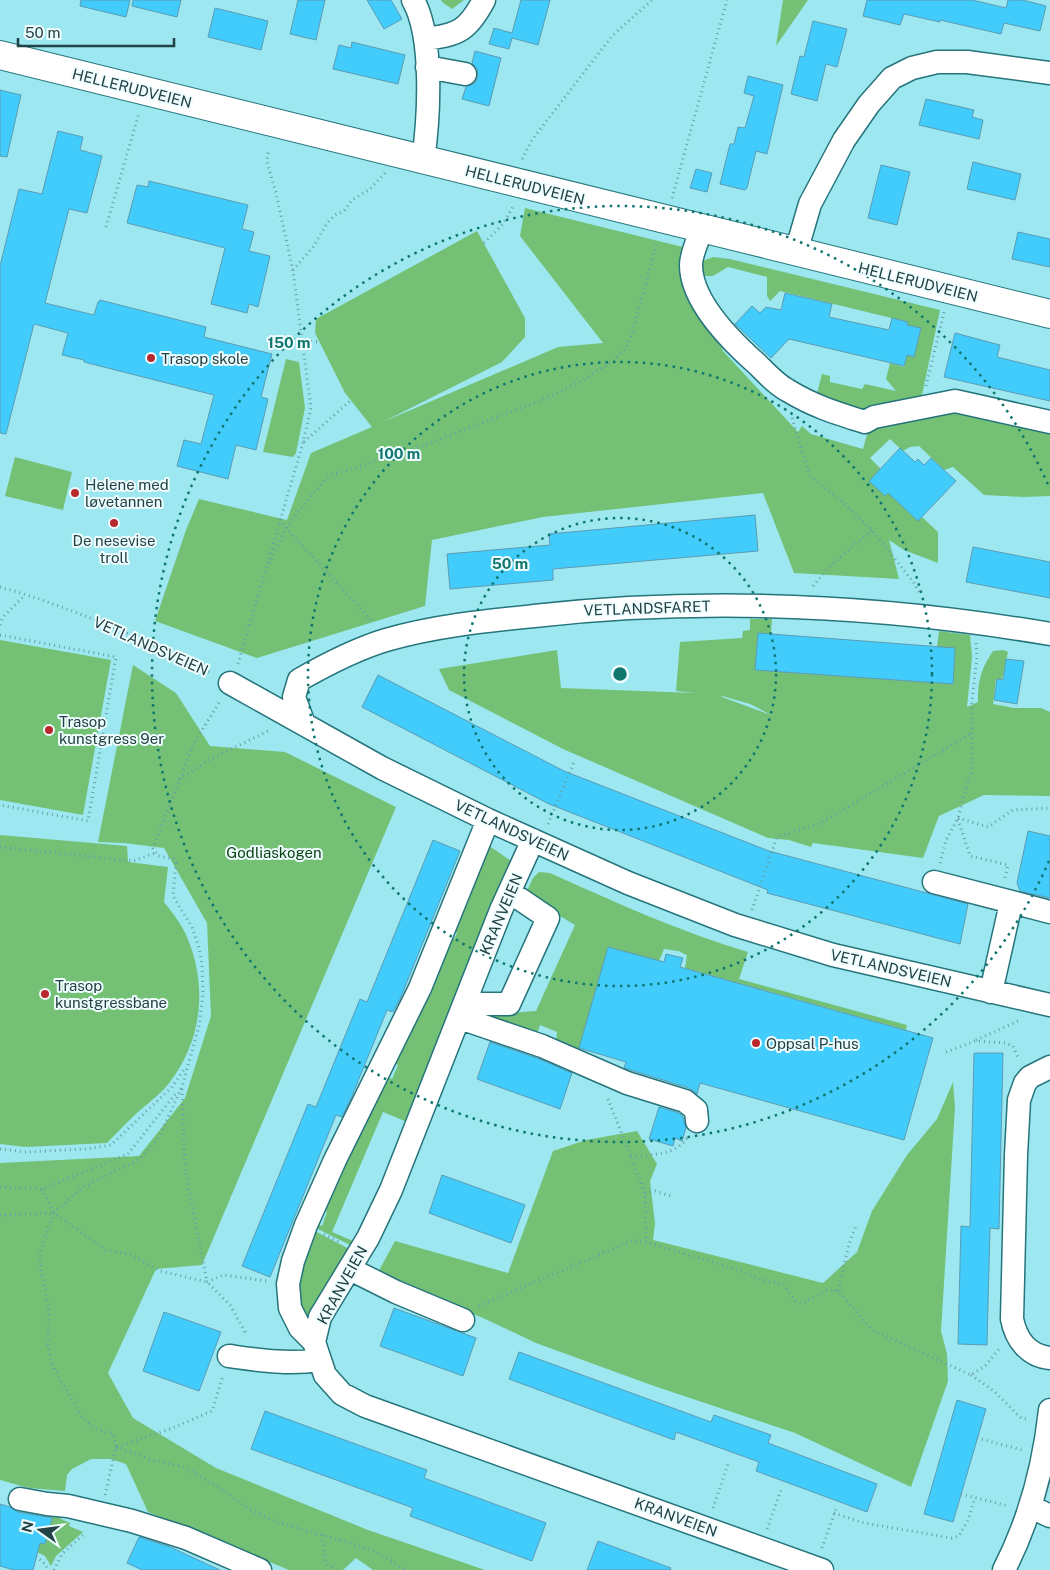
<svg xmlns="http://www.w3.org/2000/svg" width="1050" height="1570" font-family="'Public Sans',sans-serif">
	<rect width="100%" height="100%" fill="#9de8f0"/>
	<path fill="#74c176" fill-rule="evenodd" d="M441,0H464L452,9L442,2Z
		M783,0H808L776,46Z
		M525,208L687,248L723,351L798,432L802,426L811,434L863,449L873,412L816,397L822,374L830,376V382L862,389L865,384L896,391L886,379L890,363L904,367L907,355L914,357L921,328L907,325L908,322L780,291L770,301L767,296V277L728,267L713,276H705L701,270L703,261L713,257L730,259L940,310L922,395L974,417L1007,425L1010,419L1050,428V496L1024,497L984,495L953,467L944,470L919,446L910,447L903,451L890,439L870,458L881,469L888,493L918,521L922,517L938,532V563L904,550L889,540L899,579L794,573L763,493L543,517L432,540L425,606L257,658L155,621L186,530L199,499L287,520L311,453L372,427L345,393L315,333L316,319L477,231L525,318V337L502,362L385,421L558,347L603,343L520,236Z
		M286,359L299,362L305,408L296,453L293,457L263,452Z
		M15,457L72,472L63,510L5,496Z
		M750,619H772L771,634L755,670L953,684L955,649L937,647L939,631L970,635L972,657L967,707L978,702C978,680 981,669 993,651L1003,650L1008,652L1002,679H996L993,704L1014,708H1041L1050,712V796L984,795L939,816L923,858L813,843L811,847L789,840L768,838L563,749L449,690L439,669L557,650L561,688L694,693L676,691L680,642L742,638L743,631L750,630ZM722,696L750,704L771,715L722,697Z
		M0,640L111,660L83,815L0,800Z
		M133,665L176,693L210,746L285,752L396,807L202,1265L156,1269L108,1373L133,1418L216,1468L368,1530L485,1570H373L356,1558L343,1570H289L148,1512L126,1464L111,1459H91L72,1469L67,1475L65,1491L29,1488L0,1480V1163L139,1156L185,1098L211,1016L207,923L164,848L124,843L98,842Z
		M0,835L127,846L128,862L168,867L164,902C173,913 182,925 187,937C208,986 202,1040 170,1082C161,1094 148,1103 137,1113C126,1123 117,1133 107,1143L26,1147L0,1144Z
		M488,845L511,861L407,1122L383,1112L332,1232L353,1241L352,1246L314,1227L315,1223L322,1226L327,1212L321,1209L385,1076L392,1079L398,1065L392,1062L448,937L454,939L457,933L451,930Z
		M539,872L550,873C615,902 680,932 748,952L739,979L907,1025L906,1030L685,968L687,955L678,951L664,949L659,961L608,947L579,1049L576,1053L556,1042L557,1032L540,1025L537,1034L479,1015L536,1011L575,925L525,895L533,878Z
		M953,1082L955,1107L941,1331L947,1354L948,1381L911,1487L795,1433L654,1386L536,1343L483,1318L376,1276L395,1241L508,1273L553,1151L586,1140L637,1131L657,1164L650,1181L655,1224L653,1240L823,1283L857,1252L872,1211L907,1155L937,1119Z
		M313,1230L351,1250L308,1321L300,1315L297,1277Z
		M25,1511L57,1514L61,1519L70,1523L69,1526L83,1532L56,1556L51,1566L45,1556L37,1552L40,1543L45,1544L52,1518Z"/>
	<path fill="#41ccfb" stroke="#5c9bb4" d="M81,0H130L126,17L80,6Z
		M133,0H181L177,17L132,6Z
		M298,0H325L316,40L290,34Z
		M367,0H391L402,19L384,29Z
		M521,0H550L538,45L512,38L509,49L489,44L494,28L512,33Z
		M867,0H972L1006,8L1008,0H1023L1046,6L1040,31L1004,23L1001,34L940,20V22L904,14L900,25L863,16Z
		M215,8L268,21L261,50L208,37Z
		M813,21L847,29L837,67L826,64L817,101L791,94L800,56L804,57Z
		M352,42L405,55L398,84L333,69L339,45L351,48Z
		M475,51L501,58L489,106L462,99L466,87L475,83L478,77L477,69L472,63Z
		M748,76L783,85L767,154L756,151L747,188L745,190L720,184L730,144H734L738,127L745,128L754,96L744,93Z
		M0,90L21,95L7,157L0,156Z
		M926,99L974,110L972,117L983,120L979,139L919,125Z
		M58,131L83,137L80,150L102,156L87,213L69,209L45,303L94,315L98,302L100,300L206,327L204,337L272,354L261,397L268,399L256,450L236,445L228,479L177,466L184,440L201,444L214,395L84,362V360L62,355L68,333L34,324L6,434L0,433V266L19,189L42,194Z
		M973,162L1021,174L1015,200L967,189Z
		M881,165L910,172L897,225L868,218Z
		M696,169L712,173L707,192L690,188Z
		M149,181L248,205L242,229L254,232L249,251L270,256L258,307L249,304L247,313L211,304L225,248L127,223L137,185L148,187Z
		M1018,232L1050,239V267L1012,259Z
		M785,293L832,304L829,317L889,330L892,318L908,322L907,325L921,328L914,357L907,355L904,366L789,339L771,358L735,324L752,306L760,313L766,307L781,310Z
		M955,333L1000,345L997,357L1050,370V401L944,377Z
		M900,448L915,462L918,459L924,465L931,458L956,481L918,521L888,493L885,496L869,481Z
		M755,515L758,551L553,569V580L450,589L447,554L550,545L549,534Z
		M973,547L1050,562V598L966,582Z
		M758,633L955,648L953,684L755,670Z
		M1006,659L1024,661L1017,704L994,700L997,679L1003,680Z
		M378,675L564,771L769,851L968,904L960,944L767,893L768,890L549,804L362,707Z
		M1028,831L1050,836V898L1020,891L1017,883Z
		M433,840L460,851L400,999L393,1012L387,1010L352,1096L342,1117L336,1115L270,1277L242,1266L308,1104L316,1107L360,999L367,1002Z
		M608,947L664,962L666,954L683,958L680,967L933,1038L904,1140L700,1083L697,1094L689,1088L624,1068L626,1062L579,1048Z
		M490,1042L537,1058L572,1073L560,1109L477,1079Z
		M974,1053H1003L999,1229L990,1228L987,1345L958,1344L961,1226L970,1227Z
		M659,1107L679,1113L683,1117L686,1128L682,1141L675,1138L673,1146L649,1139Z
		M442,1175L525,1205L511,1243L429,1213Z
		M394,1308L476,1338L463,1376L380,1346Z
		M164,1312L221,1332L199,1391L143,1371Z
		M519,1352L711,1422L714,1415L771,1435L768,1443L877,1484L867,1512L756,1471L759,1462L676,1432L674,1440L509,1379Z
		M957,1400L986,1409L953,1522L924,1514Z
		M265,1411L427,1470L424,1478L546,1523L532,1561L410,1516L413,1508L251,1449Z
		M0,1504L10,1507L18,1512L52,1518L45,1544L40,1543L33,1570H14L0,1566Z
		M139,1537L170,1547L220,1570H142L127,1563Z
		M598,1541L671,1568L670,1570H587Z"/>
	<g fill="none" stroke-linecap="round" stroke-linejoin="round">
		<defs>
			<path id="minor" d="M413,0C434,37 429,119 423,160
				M425,39C459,35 468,30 484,0
				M427,67L465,74
				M702,229C698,240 691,254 691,265C691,302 732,342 758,365C767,374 776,384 787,390C813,406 836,413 865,422L874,417L955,401L1050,422
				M796,252L810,204L844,140L869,104L892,78L912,68L937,62H967L1050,73
				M230,683L382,768L488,820L628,883L735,925L833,955L1050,1005
				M304,724L294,697L299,680C327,664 356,649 386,640C434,626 485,621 534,616C705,597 880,605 1050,634
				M533,840L501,910L391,1190L368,1238L320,1317L314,1342L325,1375L342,1394L365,1406L822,1570
				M934,882L1050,912
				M991,992L1011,903
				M467,998L479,1004H509L548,918L520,899L509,894
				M460,1018L542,1046L627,1083L685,1101L696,1110L697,1121
				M1050,1067L1030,1077L1025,1083L1019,1100L1016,1155L1012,1319C1016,1339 1028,1356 1050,1358
				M350,1269L396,1292L463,1320
				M314,1342L300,1328L290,1308L288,1284L293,1261L306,1225L335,1160L420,988L488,820
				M229,1356C258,1360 289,1365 319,1360
				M20,1499L47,1504L68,1506L132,1521L186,1538L260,1570
				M1031,1507L1050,1516
				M1004,1570C1030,1519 1044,1466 1050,1410"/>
			<path id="major" d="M0,55L1050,314"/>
		</defs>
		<use href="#minor" stroke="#26747c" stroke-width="25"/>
		<use href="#major" stroke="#26747c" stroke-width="30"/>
		<path stroke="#679fa5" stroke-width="3" stroke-dasharray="1 4" stroke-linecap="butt" d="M522,159L532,140L612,36L652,0
			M672,198L727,0
			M106,227L139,113
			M484,243L503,224L514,205
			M293,270L313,247L328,222L335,215L344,211L352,200L370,189L385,173
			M301,341L320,342
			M926,386L944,312
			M792,418L810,476L840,500L872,530L914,583L920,594
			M304,442L351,400
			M280,519L286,528L373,622
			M269,564L286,528L310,497L329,476L422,446L554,395L581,381L614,360L626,348L633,330L657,242
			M813,586L830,566L872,530
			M0,587C74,608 143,639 211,673
			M0,625L3,617L25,595
			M0,635L116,657L88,821L0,805
			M238,664L303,443L311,408L293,271L276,193L267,162L268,152
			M179,779L207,761L270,730
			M958,818L988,827L1013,810L1050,808
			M958,819L970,856L1008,865L1005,878
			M548,824L574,762
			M0,847L133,861L155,853
			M940,863L946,840L958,818L972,768V701L977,657L976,643
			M752,910L777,837L819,824L972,733
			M976,1040L1020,1020
			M946,1052L975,1041L1006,1043L1013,1046L1019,1060
			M182,1089L185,1168L207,1282
			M608,1099L645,1193L646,1242
			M0,1149L24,1152L86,1149L111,1145L172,1087L185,1068
			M631,1157C651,1154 675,1156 687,1138
			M0,1187L42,1189L128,1154L177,1092
			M42,1189L54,1213L106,1250L131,1255L160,1271L207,1282L230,1305L245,1332L244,1336
			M645,1193L655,1191L674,1197
			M0,1215L54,1213
			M324,1234L341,1243
			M207,1282L223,1275L267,1281
			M838,1291L849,1244L856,1226
			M479,1306L633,1240L646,1242L732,1268L766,1281L783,1284L795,1301L802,1304L827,1290L838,1291L872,1330L971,1375L985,1366L1000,1348
			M971,1375L994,1391L1021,1418L1027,1419
			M977,1438L1022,1450
			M116,1447L152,1460L184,1467L226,1492L249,1509L277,1522L357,1545L374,1551L406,1570
			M117,1447L170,1429L212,1411L223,1376
			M961,1494L1008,1506
			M105,1495L116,1447L114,1434L95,1429L82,1417L52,1365L48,1345L49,1309L39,1259L45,1236L54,1213L83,1187L140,1159L158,1139L182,1087L199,1026L203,994L202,964L199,948L192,927L173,896L176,863L174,859L158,856L153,848L193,745L220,701
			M713,1508L729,1461
			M834,1513L864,1523L952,1538L959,1536L968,1520L975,1498
			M767,1529L781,1490
			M322,1535L326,1563L336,1570
			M822,1548L836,1509
			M36,1556L46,1565L48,1570
			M54,1570L62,1554L85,1533"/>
		<use href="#minor" stroke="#fff" stroke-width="22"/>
		<use href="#major" stroke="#fff" stroke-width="28"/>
	</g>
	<g fill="none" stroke="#0f766e" stroke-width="2.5" stroke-dasharray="2.5 5">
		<circle cx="620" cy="674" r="156"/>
		<circle cx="620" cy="674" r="312"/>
		<path d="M1049 861A468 468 0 1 1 1049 487"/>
	</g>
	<g fill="#b8282d" stroke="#effdff" stroke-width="2">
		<circle cx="151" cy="358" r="5"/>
		<circle cx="75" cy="493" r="5"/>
		<circle cx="114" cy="523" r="5"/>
		<circle cx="49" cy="730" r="5"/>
		<circle cx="45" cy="994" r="5"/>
		<circle cx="756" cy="1043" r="5"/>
	</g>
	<g text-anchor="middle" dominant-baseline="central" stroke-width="4" stroke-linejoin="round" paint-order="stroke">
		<g font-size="15" fill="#234245" stroke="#effdff">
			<text transform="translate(132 88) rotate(14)">HELLERUDVEIEN</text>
			<text transform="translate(525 185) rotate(14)">HELLERUDVEIEN</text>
			<text transform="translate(918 282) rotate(14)">HELLERUDVEIEN</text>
			<text transform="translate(647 608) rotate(-2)">VETLANDSFARET</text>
			<text transform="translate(151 646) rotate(24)">VETLANDSVEIEN</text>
			<text transform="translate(512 830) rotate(25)">VETLANDSVEIEN</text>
			<text transform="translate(501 914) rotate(-67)">KRANVEIEN</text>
			<text transform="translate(891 968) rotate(13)">VETLANDSVEIEN</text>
			<text transform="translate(342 1285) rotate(-61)">KRANVEIEN</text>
			<text transform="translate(676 1517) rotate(20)">KRANVEIEN</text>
		</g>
		<g font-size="15" fill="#234245" stroke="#effdff" text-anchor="start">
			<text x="161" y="358">Trasop skole</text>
			<text x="85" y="484">Helene med<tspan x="85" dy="17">løvetannen</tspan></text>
			<text x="114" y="540" text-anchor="middle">De nesevise<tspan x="114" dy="17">troll</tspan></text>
			<text x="59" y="721">Trasop<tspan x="59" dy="17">kunstgress 9er</tspan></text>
			<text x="55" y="985">Trasop<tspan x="55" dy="17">kunstgressbane</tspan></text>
			<text x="766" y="1043">Oppsal P-hus</text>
		</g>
		<g font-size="15" fill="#0c4513" stroke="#effdff">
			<text x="274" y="852">Godliaskogen</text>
		</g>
	</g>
	<circle cx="620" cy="674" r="8" fill="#0f766e" stroke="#effdff" stroke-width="2.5"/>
	<g font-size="15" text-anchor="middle" font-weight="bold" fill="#0f766e" stroke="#effdff" stroke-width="4" stroke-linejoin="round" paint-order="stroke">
		<text x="289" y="348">150 m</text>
		<text x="399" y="459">100 m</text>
		<text x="510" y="569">50 m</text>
	</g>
	<g transform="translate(40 1530) rotate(284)" stroke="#effdff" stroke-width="4" paint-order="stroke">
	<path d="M0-4L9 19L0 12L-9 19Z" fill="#234245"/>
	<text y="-8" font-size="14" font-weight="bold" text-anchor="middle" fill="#234245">N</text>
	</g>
	<path d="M18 38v8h156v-8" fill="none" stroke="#234245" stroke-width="2.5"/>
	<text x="25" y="38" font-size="15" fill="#234245" stroke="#effdff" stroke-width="4" paint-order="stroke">50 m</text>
</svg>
